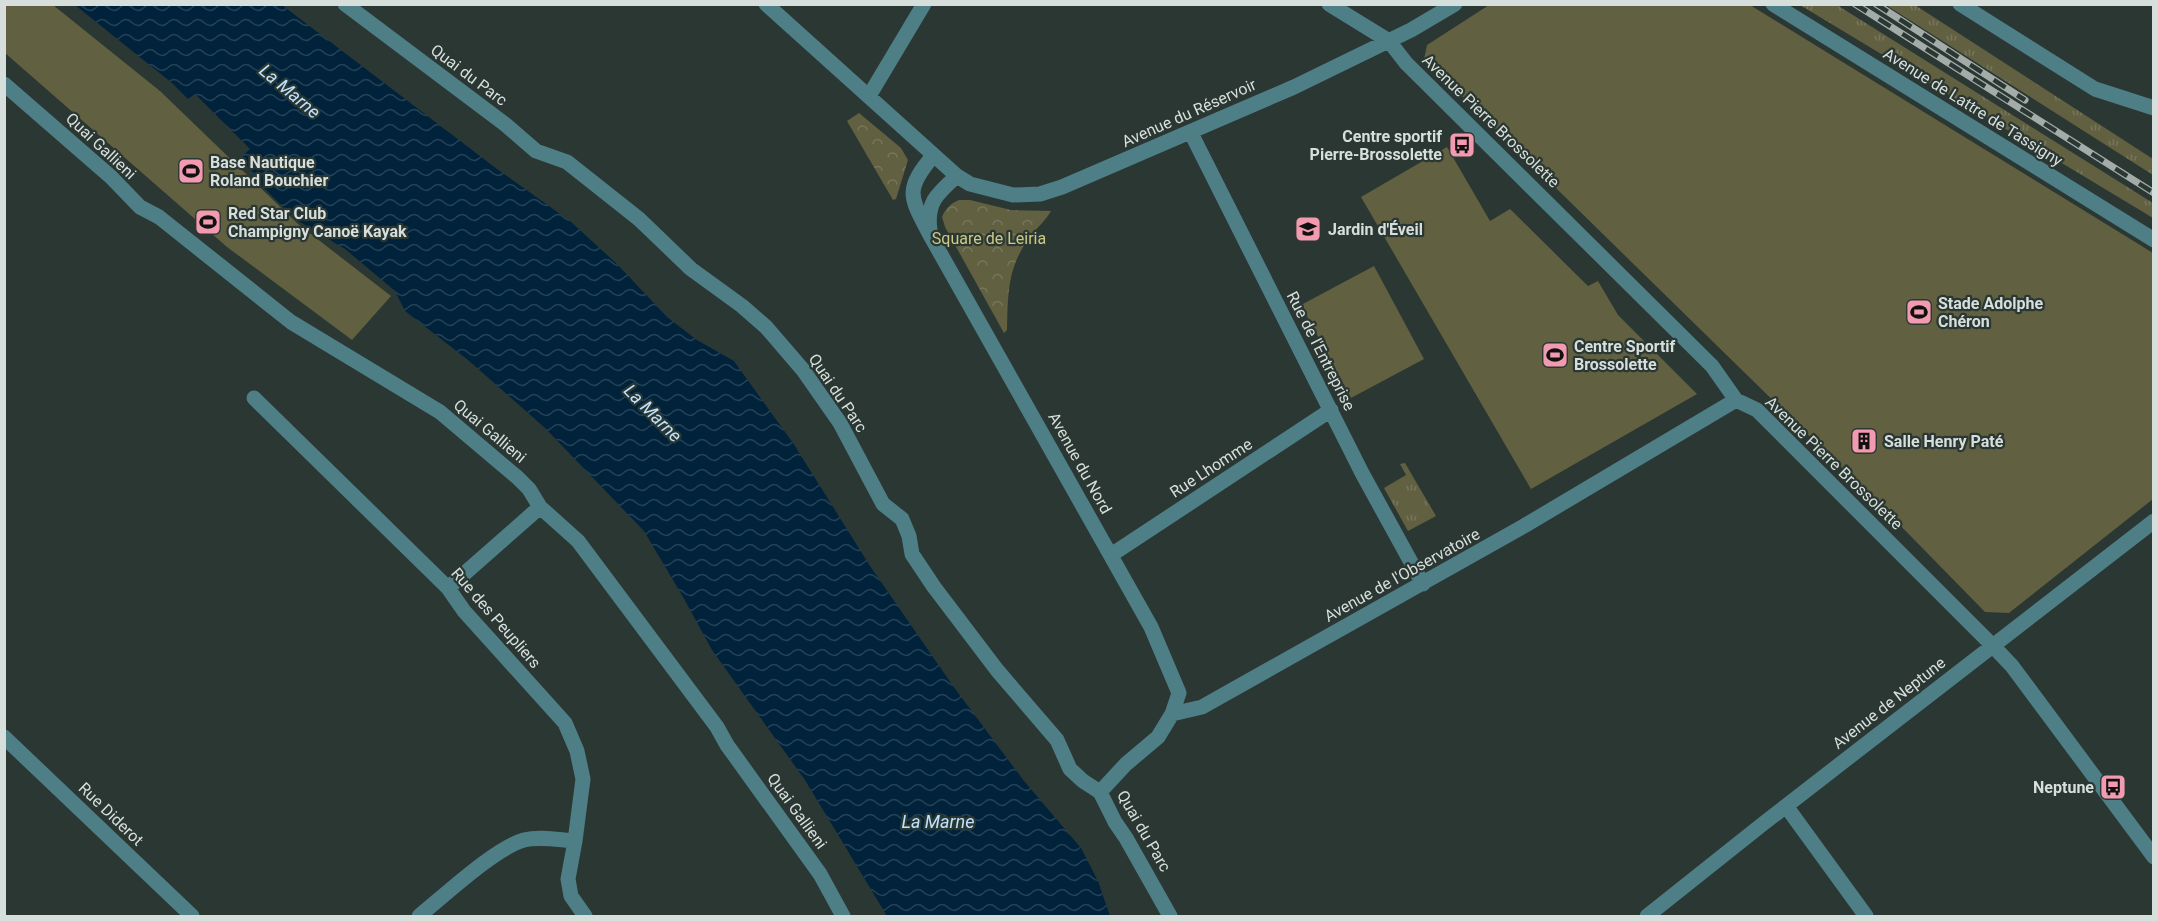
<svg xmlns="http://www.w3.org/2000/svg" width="2158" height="921" font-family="Roboto,sans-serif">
	<defs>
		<pattern id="grass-tufts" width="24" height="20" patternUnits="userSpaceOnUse" patternTransform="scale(1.5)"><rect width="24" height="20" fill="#616041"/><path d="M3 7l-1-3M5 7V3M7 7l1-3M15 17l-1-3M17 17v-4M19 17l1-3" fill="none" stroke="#77765c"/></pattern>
		<pattern id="forest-crowns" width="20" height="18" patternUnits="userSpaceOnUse" patternTransform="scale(1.5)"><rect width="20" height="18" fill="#616041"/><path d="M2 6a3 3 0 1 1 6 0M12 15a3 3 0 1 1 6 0" fill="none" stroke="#77765c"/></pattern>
		<pattern id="water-waves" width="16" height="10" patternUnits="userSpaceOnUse" patternTransform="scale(1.5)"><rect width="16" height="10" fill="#00233b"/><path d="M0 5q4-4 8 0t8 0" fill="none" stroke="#244257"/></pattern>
	</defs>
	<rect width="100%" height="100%" fill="#2b3733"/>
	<path fill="url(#grass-tufts)" d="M1800,5H1837L2153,203V218Z
		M1886,5H1915L2153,159V175Z
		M1405,463L1436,516L1408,531L1384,488L1406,475L1400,464Z"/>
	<path fill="url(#forest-crowns)" d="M859,113L901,148L908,160L896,199L893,200L847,121Z
		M959,200H970L1011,210L1051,211C1045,222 1034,230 1027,241C1007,270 1008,296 1007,330L1004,333L945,227L942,217C946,208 950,204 959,200Z"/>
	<path fill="#616041" d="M5,4L53,5L160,91L298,224L391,296L352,340L227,247L5,53Z
		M1489,5H1750L2153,253V499L2009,613L1985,612L1890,515L1424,59L1427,45Z
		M1447,147L1490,221L1510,209L1588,286L1598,281L1618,315L1697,394L1531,489L1361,197Z
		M1374,266L1424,359L1351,398L1301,305Z"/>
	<path fill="url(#water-waves)" d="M75,5H282L497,169L570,221L617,264L667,317L697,340L734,361L793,443L870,566L953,686L1024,781L1081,848L1098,881L1110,916H887L805,780L712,650L683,597L644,531L545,428L468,360L405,311L395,291L345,249L295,219L259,183L241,157L250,149L195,94L188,99L172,83Z"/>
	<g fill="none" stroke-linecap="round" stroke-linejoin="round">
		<path stroke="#4e7f87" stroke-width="15" d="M345,4L506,125L536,151L567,162L639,219L691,269L742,306L766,327L803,370L840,423L883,504L902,519L909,536L912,554L934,587L997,670L1057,740L1070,769L1083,781L1100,792L1115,822L1126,838L1170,916
			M766,4L957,176L970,184L1013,195L1040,194L1062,187L1294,87L1411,30L1455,4
			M1329,4L1389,41L1406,63L1712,366L1736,400L1757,410L1993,646L2012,666L2154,857
			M1773,4L2154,240
			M1960,4L2095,89L2154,108
			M4,84L111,177L140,207L159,217L291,322L440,412L518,478L529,489L540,507L578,541L717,727L727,745L820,874L843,916
			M869,96L924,4
			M1191,133L1362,473L1423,584
			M933,156C903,191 911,198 930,235L1151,627L1179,693L1172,714L1158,737L1126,764L1100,792
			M930,230C926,202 938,193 957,176
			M254,398L448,588L464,611L565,723L577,751L583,779L575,841L568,879L571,896L585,916
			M1111,555L1331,410
			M448,588L540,507
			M1172,714L1202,707L1218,698L1524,526L1736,400
			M4,737L192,916
			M1786,806L1866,916
			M419,916C444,896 495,848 524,840C540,836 559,840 575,841
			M1647,916L1764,823L2154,521"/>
		<defs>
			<path id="rail" d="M1855,4L2154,193
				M1876,4L2025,100"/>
		</defs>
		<use href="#rail" stroke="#a3aca9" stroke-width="7"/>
		<use href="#rail" stroke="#2b3733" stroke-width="4.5" stroke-dasharray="14" stroke-linecap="butt"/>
	</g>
	<defs>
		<symbol id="bus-square" viewBox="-11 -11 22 22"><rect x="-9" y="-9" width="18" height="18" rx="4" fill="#f29aaf" stroke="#2b3733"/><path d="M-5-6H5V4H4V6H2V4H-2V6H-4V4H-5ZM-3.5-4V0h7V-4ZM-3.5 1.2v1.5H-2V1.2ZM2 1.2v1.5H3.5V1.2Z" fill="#111"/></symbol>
		<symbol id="stadium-square" viewBox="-11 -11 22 22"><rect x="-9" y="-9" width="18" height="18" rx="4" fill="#f29aaf" stroke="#2b3733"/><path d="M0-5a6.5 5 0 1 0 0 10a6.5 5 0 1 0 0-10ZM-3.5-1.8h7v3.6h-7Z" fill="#111"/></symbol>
		<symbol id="school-square" viewBox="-11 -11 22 22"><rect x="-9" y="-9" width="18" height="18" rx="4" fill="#f29aaf" stroke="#2b3733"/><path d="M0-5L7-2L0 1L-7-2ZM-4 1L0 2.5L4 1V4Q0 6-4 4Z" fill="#111"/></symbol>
		<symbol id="building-square" viewBox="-11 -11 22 22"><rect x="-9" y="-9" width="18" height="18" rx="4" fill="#f29aaf" stroke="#2b3733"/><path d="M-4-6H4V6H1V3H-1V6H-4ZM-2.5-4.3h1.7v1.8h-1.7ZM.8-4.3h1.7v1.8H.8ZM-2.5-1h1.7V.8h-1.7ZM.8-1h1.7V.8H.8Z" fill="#111"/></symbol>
	</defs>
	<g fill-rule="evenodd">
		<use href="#bus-square" x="1447" y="130" width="30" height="30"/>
		<use href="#stadium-square" x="176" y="156" width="30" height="30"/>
		<use href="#stadium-square" x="193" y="207" width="30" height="30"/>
		<use href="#school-square" x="1293" y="214" width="30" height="30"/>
		<use href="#stadium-square" x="1904" y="297" width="30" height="30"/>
		<use href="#stadium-square" x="1540" y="340" width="30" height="30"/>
		<use href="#building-square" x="1849" y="426" width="30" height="30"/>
		<use href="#bus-square" x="2098" y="772" width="30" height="30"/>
	</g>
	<g text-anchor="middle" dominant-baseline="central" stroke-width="4.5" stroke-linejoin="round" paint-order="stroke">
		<g font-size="16" fill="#d7dfdc" stroke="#2b3733">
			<text transform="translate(469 75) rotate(37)">Quai du Parc</text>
			<text transform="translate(1973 107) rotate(32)">Avenue de Lattre de Tassigny</text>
			<text transform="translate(1189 113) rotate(-24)">Avenue du Réservoir</text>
			<text transform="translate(1491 121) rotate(44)">Avenue Pierre Brossolette</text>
			<text transform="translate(101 146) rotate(43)">Quai Gallieni</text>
			<text transform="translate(1321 351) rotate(63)">Rue de l'Entreprise</text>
			<text transform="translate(838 393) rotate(56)">Quai du Parc</text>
			<text transform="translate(490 431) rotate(40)">Quai Gallieni</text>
			<text transform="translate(1080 463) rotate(61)">Avenue du Nord</text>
			<text transform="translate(1834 463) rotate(44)">Avenue Pierre Brossolette</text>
			<text transform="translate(1211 468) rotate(-33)">Rue Lhomme</text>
			<text transform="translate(1402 575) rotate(-29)">Avenue de l'Observatoire</text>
			<text transform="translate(496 618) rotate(49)">Rue des Peupliers</text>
			<text transform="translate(1889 703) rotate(-38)">Avenue de Neptune</text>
			<text transform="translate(797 811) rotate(54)">Quai Gallieni</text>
			<text transform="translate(111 814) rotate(44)">Rue Diderot</text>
			<text transform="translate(1144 831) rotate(60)">Quai du Parc</text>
		</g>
		<g font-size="16" font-weight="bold" fill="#d7dfdc" stroke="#2b3733" text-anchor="start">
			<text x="1442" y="136" text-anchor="end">Centre sportif<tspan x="1442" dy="18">Pierre-Brossolette</tspan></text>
			<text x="210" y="162">Base Nautique<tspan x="210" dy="18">Roland Bouchier</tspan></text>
			<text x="228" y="213">Red Star Club<tspan x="228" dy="18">Champigny Canoë Kayak</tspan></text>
			<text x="1328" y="229">Jardin d'Éveil</text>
			<text x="1938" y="303">Stade Adolphe<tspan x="1938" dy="18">Chéron</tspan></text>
			<text x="1574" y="346">Centre Sportif<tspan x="1574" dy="18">Brossolette</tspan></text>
			<text x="1884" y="441">Salle Henry Paté</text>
			<text x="2094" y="787" text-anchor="end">Neptune</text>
		</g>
		<g font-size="16" fill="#ccca84" stroke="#2b3733">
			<text x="989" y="238">Square de Leiria</text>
		</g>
		<g font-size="18" font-style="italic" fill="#bfe2ff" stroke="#2b3733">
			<text transform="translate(290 91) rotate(40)">La Marne</text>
			<text transform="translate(653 413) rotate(45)">La Marne</text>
			<text x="938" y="821">La Marne</text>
		</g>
	</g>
	<rect width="2158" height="921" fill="none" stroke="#d7dfdc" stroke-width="12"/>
</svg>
